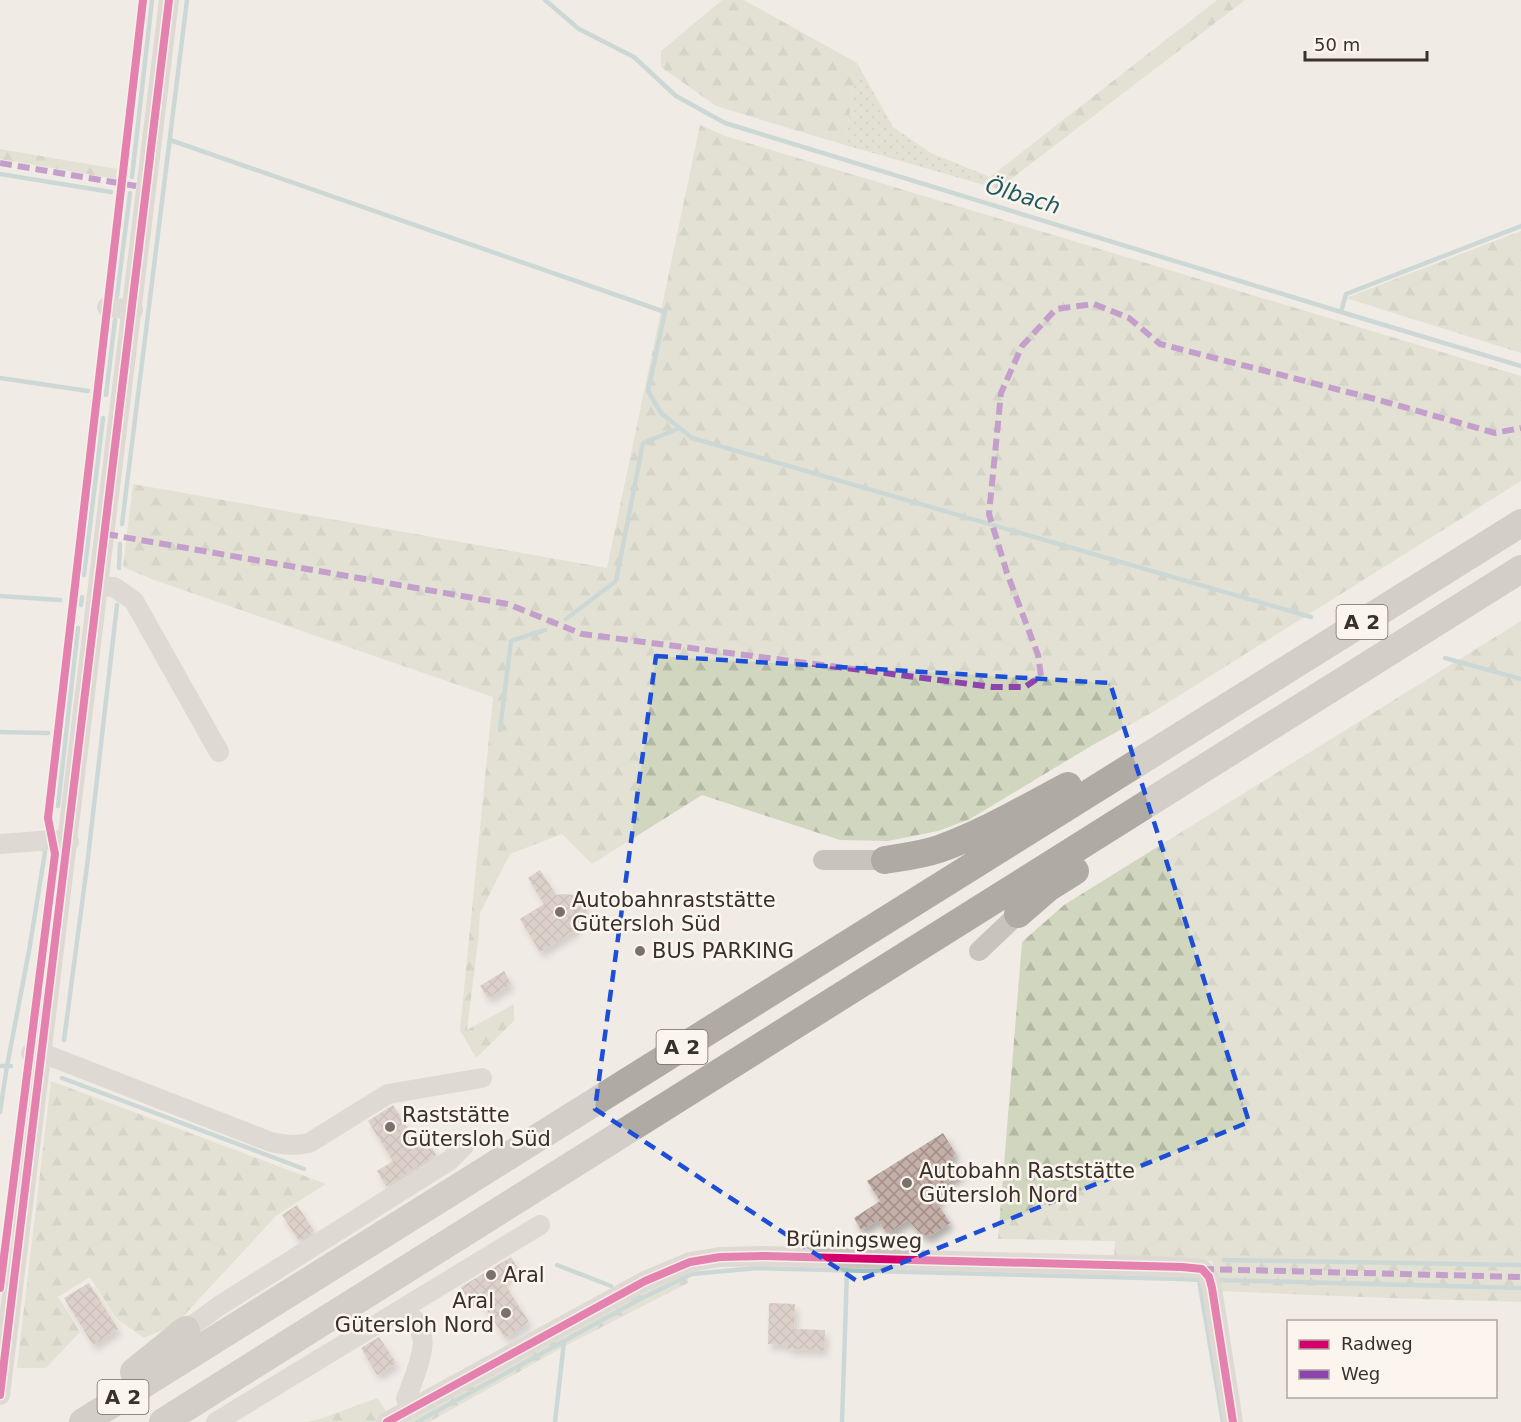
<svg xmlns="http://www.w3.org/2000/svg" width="1521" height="1422" font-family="'DejaVu Sans',sans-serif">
	<defs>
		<pattern id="grass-dots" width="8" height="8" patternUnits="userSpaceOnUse" patternTransform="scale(1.5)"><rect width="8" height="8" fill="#d1d6bf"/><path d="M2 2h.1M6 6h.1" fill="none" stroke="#b4b8a4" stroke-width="1.8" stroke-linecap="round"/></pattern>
		<pattern id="forest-firs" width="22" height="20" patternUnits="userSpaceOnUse" patternTransform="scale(1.5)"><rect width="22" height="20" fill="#d1d6bf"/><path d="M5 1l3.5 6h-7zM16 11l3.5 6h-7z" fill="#b4b8a4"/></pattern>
		<pattern id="building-cross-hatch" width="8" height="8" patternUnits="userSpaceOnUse" patternTransform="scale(1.5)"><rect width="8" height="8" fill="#c3afa7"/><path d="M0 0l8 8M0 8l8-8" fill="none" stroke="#a08f88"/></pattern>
		<filter id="shadow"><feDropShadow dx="3.5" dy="6" stdDeviation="3" flood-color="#0004"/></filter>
	</defs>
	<rect width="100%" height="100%" fill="#f0ebe5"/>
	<path fill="url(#grass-dots)" d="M857,63L893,127L931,153L990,177L981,184L845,145Z"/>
	<path fill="url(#forest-firs)" d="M722,0H744L857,63L845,145L716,106L661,67V51Z
		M1217,0H1245L998,189L981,184Z
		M700,125L725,136L1521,376V481L1153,712L1091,746L970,819L938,831L888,841L840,840L702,795L592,864L562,834L510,854L480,913L478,942L467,1030L514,1004V1021L476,1058L460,1030L493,697L154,580L123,567L133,484L607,568Z
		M0,149L117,169L116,179L0,159Z
		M1521,231V353L1346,298Z
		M1521,621V1302L1388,1298L1218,1291L1212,1261L1114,1259L1115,1241L998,1239L1022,942L1064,905Z
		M51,1081L326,1184L277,1215L175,1325L144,1338L117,1319L90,1277L58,1297L80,1332L46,1368H17Z
		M687,1270L688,1283L567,1345L429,1422H402Z
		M377,1398L389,1415L376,1422H307L323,1418Z"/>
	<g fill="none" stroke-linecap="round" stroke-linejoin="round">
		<path stroke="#a1c2c1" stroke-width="4.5" d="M545,0L579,29L634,57L676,96L725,123L1341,312L1521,366
			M170,140L665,312L648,391L661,413L692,438L1311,617
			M0,174L111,192
			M132,177L152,0
			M117,296L130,193
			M1341,312L1346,294L1521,226
			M0,378L88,391
			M106,395L115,320
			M122,524L187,0
			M119,568L120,544
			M84,575L103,418
			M0,596L60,600
			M81,605L82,597
			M566,619L616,581L643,443L680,428
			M1445,658L1521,679
			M500,730L511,641L545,630
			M0,732L48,733
			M58,806L78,628
			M64,1040L87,866L117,605
			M0,1066H11
			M62,1078L304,1169
			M0,1112L7,1066L29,951L45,852
			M1224,1260L1521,1265
			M557,1265L611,1286
			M1199,1280L1223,1422
			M1220,1280L1521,1288
			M637,1296L642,1298L692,1274L757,1268L1183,1279L1201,1280
			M417,1422L642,1298
			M555,1422L564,1342
			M842,1422L847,1270"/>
	</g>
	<path fill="url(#building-cross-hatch)" filter="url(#shadow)" d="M540,870L556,895L564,894L574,895L580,900L587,910L581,921L576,927L577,929L540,952L520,919L544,904L528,878Z
		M504,971L511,984L488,998L480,986Z
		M393,1105L418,1145L426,1139L436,1155L386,1186L377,1171L393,1161L368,1121Z
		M943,1133L956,1154L951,1158L961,1174L939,1188L944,1196L936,1201L950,1223L928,1237L919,1232L908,1220L887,1234L878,1220L861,1230L854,1218L880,1201L867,1181Z
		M297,1205L314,1231L299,1241L282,1215Z
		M511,1257L519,1270L502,1280L529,1322L505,1338L478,1296L469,1301L461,1287Z
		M89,1283L118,1329L93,1345L64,1298Z
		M769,1303L795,1304L794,1329L825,1330L824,1350L787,1349L788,1345L768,1344Z
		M379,1337L396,1363L377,1375L361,1348Z"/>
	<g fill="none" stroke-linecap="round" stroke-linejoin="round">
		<path stroke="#c9c3be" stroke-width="20" d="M107,307L133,310
			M100,586L114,587L134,601L219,752
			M0,844L53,840L69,842
			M823,860H885
			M979,951L1018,914
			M31,1053H42L271,1142C285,1145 295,1146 309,1143L388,1094L482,1078
			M186,1330L219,1306L450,1160L464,1146
			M0,1395C58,930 116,465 169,0
			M411,1409L406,1399C411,1386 426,1350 422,1337C421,1331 417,1325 414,1319
			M216,1422L540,1225
			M387,1422L645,1281L690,1262L720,1257L765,1256L1182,1267L1202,1269L1209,1277L1212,1288L1233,1422"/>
		<path stroke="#afaaa4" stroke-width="28" d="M885,860C903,857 921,855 939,849C984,833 1026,808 1068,786
			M1018,914L1048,888L1075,871
			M134,1372L186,1330
			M83,1422L1521,523
			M163,1422L1521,569"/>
		<path stroke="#8e44ad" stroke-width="6" stroke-dasharray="12 6" stroke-linecap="butt" d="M0,163L148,188
			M106,534L508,604L582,634L993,687H1025L1041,676L1038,655L1007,573L989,514L1001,393L1022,346L1056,309L1094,304L1129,318L1160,344L1379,400L1495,433L1521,428
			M1202,1269L1521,1277"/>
		<defs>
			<path id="cycleway" d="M0,1288L55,854L48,818L143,0
				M0,1395C58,930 116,465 169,0
				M387,1422L645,1281L690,1262L720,1257L765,1256L1182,1267L1202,1269L1209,1277L1212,1288L1233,1422"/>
		</defs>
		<use href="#cycleway" stroke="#fbf5ee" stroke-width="11"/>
		<use href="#cycleway" stroke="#d6006c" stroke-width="8"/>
	</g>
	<path d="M0 0H1521V1422H0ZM656,656L1110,683L1249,1122L857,1281L595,1109Z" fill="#f0ebe5" fill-opacity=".55" fill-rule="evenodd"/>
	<path fill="none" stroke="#1d4ed8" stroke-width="4.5" stroke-dasharray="12 8" stroke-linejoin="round" d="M656,656L1110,683L1249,1122L857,1281L595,1109Z"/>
	<g fill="#7a716c" stroke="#fbf5ee" stroke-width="2">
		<circle cx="560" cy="912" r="6"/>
		<circle cx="640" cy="951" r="6"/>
		<circle cx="390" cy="1127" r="6"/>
		<circle cx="907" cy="1183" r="6"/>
		<circle cx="491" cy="1275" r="6"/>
		<circle cx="506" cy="1313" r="6"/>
	</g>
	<g text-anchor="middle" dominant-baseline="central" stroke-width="5" stroke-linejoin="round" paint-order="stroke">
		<g fill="#fbf5ee" stroke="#756b66" stroke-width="1.5">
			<rect x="1336.5" y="605" width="51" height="34" rx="4.5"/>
			<rect x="656.5" y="1030" width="51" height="34" rx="4.5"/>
			<rect x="97.5" y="1380" width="51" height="34" rx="4.5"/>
		</g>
		<g font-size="20" font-weight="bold" fill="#3b302b">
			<text x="1362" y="622">A 2</text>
			<text x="682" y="1047">A 2</text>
			<text x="123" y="1397">A 2</text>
		</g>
		<g font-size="21" fill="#3b302b" stroke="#fbf5ee" text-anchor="start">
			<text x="572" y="900">Autobahnraststätte<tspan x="572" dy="24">Gütersloh Süd</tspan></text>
			<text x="652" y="951">BUS PARKING</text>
			<text x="402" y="1115">Raststätte<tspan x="402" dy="24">Gütersloh Süd</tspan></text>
			<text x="919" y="1171">Autobahn Raststätte<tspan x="919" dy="24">Gütersloh Nord</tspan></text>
			<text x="503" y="1275">Aral</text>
			<text x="494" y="1301" text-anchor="end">Aral<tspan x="494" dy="24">Gütersloh Nord</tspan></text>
		</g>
		<g font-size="21" fill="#3b302b" stroke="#fbf5ee">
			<text transform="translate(854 1240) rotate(1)">Brüningsweg</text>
		</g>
		<g font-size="22" font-style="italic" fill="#1f5a5e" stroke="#fbf5ee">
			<text transform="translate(1023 196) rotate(17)">Ölbach</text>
		</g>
	</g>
	<rect x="1287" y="1320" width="210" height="78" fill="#fbf5ee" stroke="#aea6a0" stroke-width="1.5"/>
	<rect x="1299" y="1340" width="30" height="9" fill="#d6006c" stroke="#aea6a0" stroke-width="1.5"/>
	<text x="1341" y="1350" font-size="18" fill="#3b302b">Radweg</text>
	<rect x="1299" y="1370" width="30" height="9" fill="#8e44ad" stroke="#aea6a0" stroke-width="1.5"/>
	<text x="1341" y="1380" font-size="18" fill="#3b302b">Weg</text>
	<path d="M1305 51v9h122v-9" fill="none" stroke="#3b302b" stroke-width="3"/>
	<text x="1314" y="51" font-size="18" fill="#3b302b" stroke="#fbf5ee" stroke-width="4.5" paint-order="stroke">50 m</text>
</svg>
